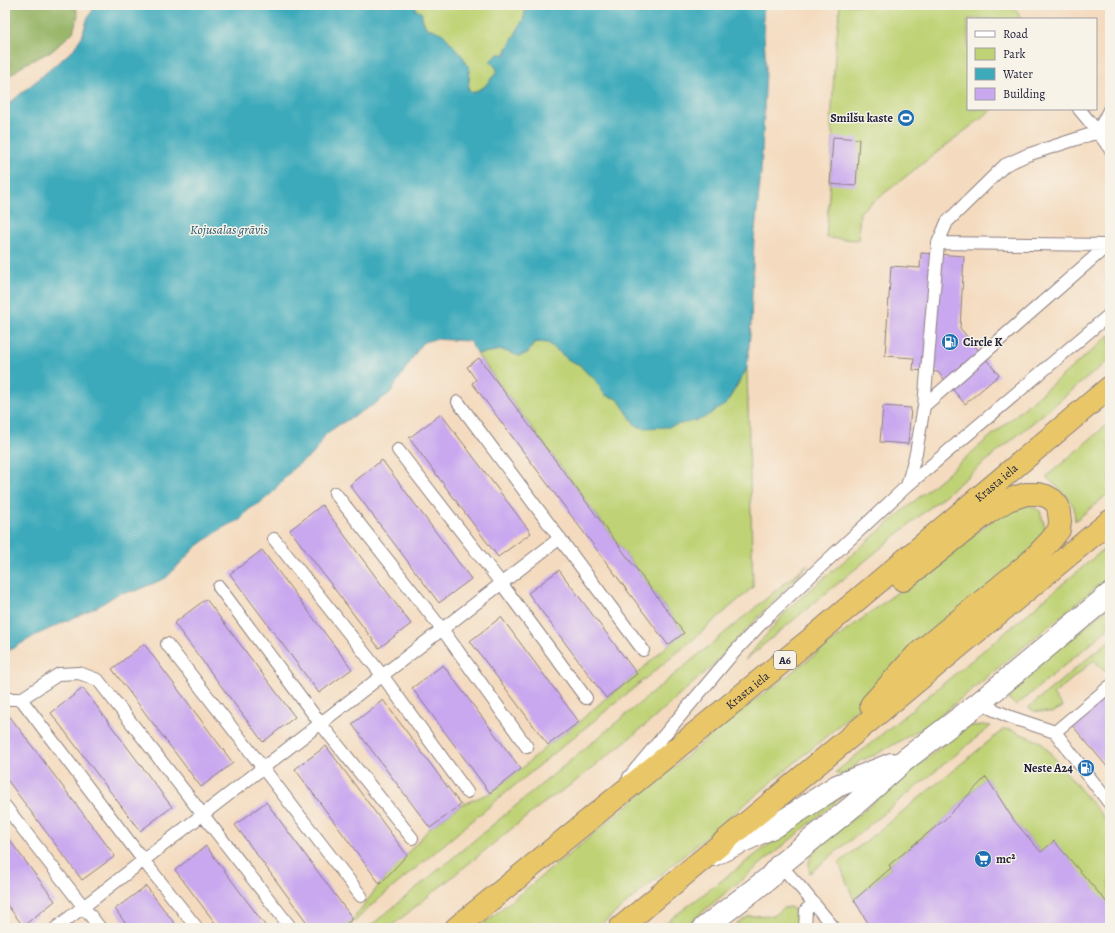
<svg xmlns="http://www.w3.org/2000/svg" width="1115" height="933" font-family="Alegreya,serif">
	<rect width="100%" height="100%" fill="#f7f3e8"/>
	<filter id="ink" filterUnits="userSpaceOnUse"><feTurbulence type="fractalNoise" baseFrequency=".025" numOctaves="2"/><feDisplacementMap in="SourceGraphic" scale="8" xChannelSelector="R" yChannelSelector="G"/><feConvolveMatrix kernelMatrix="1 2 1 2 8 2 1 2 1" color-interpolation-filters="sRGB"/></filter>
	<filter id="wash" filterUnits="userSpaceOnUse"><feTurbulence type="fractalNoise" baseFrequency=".012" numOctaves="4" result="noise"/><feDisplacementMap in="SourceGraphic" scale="16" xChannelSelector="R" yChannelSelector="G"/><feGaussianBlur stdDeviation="0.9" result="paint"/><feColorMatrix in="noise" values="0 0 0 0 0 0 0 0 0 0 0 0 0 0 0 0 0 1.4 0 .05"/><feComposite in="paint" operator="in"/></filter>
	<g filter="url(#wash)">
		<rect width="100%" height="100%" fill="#f4dbbf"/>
		<path fill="#bfd376" stroke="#707a58" d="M419,5H526L524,18L506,51V55L497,69L496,73L484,87L472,93L468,89L470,70L432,29H428L425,25L422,17L415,9Z
			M840,5H1012L1022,19H968V109H993L860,212L858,240L826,238L833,137L831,128L835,54Z
			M1110,335V359L745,660L790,607Z
			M537,342L548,343L569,360L580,365L586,372L594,378L605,395L618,399L636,426L726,404L747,369L753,587L690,642L497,800L367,909C360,916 351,928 341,928L353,919L380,884L430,828L461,805L490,793L521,769L548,745L579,722L606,698L637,674L668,645L684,633L477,354L502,350L520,356L528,353L533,345Z
			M1110,422V492L1075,521L1074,507L1066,495L1046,477Z
			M1030,505L1040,511L1045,527L1044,537L967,610L828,735L597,928H478L579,846L738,713L1003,512L1016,507Z
			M1110,544V576L930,724L875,755L862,760L841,776L836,772L1001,636Z
			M808,564L788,586L712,666L652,720L572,784L541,805L389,928H368Z
			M1110,606V627L1016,706L1010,700L1007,694L1009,689Z
			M1110,640V667L1104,671L1094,660L1053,695L1063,707L1051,713L1034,711L1028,708Z
			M984,725L991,726L810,873C808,864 809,859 814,851L960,731L970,726Z
			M1004,729L1011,730L1041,742L1110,825V906L1041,852L1015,822L986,777L944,820L889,865L891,868L854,900L839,863Z
			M848,792L683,928H659L800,821Z
			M790,907C799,912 798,919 797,928H734L739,922L749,916L775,915L784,908Z"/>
		<path fill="#97b567" stroke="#5c6c51" d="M5,5H75L78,15L73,32L52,51L25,64L5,79Z"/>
		<path fill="#3caabb" stroke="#2f667b" d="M96,5H419L415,9L422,13C421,19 424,24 428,29H432L443,34L464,58L470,70L468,89L472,93L484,87L496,73L497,69L490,61L498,54H506V51L524,18L526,5H764L763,17L766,70L761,172L754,240L751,323L747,368L726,404L702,419L668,427L644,428L636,426L618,399L605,395L594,378L586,372L580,365L569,360L548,343L537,342L532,345L528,353L519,356L502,350L477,354L469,341L434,339L422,343L390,393L373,405L337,426L325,435L314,453L295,467L280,483L272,493L260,503L248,510L240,520L224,527L196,547L166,578L135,591L119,593L99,606L36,635L5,653V107L73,50L82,36L88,17Z"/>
		<g id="blocks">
			<path fill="#c9a8ef" d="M833,137L859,139L856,186L830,184Z
				M921,253L964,256L960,328L999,375L965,404L938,372L913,370L914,358L885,356L891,266L920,268Z
				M479,358L684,633L668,645L472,383L476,380L467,367Z
				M883,406L911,408L908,444L880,442Z
				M441,414L531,533L498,557L409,438Z
				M382,460L471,579L439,603L350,485Z
				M322,505L411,624L379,648L290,530Z
				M262,550L352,669L319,693L230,574Z
				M559,570L637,674L606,698L528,593Z
				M206,599L295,717L263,742L174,623Z
				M501,617L579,722L548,745L470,641Z
				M144,644L233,763L201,787L112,669Z
				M443,665L521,769L490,793L412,688Z
				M83,688L172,807L140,831L51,713Z
				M1110,691V770L1071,724Z
				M383,700L461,805L430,828L352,724Z
				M5,710L115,856L82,880L5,777Z
				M326,746L407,855L380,884L295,769Z
				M986,777L1015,822L1041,852L1054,841L1110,906V928H871L854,900L891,868L889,865L944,820Z
				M266,802L353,919L341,928H311L235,825Z
				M5,834L55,901L23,926L5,902Z
				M206,846L267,928H219L175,870Z
				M146,886L178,928H129L115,909Z"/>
		</g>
	</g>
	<g filter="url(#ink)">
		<use href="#blocks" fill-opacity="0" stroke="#8b7e7d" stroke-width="1"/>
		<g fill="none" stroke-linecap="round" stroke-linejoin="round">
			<defs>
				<path id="service" d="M1110,108L1098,132L1110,149
					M938,243L947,222L1005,165L1027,155L1098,132L1079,109
					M458,402L643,650
					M924,406L938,243L1108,245
					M398,450L501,583L586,698
					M907,486L916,453L924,406L1108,245L1110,244
					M335,493L442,629L527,747
					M274,539L382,675L467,792
					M219,587L320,723L412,838
					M167,644L263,768L361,896
					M5,699H21L59,674L79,673L98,680L291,928
					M21,699L143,860L197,928
					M979,703L1010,717L1055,732L1110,804
					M1055,732L1110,686
					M629,777L729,658L770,614L907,486L1110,314
					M5,806L100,928
					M780,865L801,888L834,928
					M5,927L6,928
					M56,928L560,538
					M805,928L806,910L814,903"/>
				<path id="minor" d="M713,855L777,825L837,786L892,764
					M704,928L769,878L780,865L853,806L906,759L979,703L1110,594"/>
				<g id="trunk">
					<path d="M871,705L916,655L1030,562L1050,541L1059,530L1060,521L1058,506L1053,500L1046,496L1038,494H1026L1008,500L986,514L903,580"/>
					<path id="s1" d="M456,928L812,638L1110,387"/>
					<path d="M620,928L1110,521"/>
				</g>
			</defs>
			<use href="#service" stroke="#8b7e7d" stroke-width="14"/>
			<use href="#minor" stroke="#8b7e7d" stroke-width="24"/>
			<use href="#trunk" stroke="#8b7e7d" stroke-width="24"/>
			<use href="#service" stroke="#fff" stroke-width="12"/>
			<use href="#minor" stroke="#fff" stroke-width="22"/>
			<use href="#trunk" stroke="#e9c769" stroke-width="22"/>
		</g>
	</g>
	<defs>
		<symbol id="stadium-disc" viewBox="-11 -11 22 22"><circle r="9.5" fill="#1f6fb2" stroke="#f7f3e8"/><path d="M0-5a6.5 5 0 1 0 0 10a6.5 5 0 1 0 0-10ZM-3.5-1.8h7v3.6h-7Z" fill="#fff"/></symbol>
		<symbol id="fuel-disc" viewBox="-11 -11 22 22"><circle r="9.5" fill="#1f6fb2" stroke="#f7f3e8"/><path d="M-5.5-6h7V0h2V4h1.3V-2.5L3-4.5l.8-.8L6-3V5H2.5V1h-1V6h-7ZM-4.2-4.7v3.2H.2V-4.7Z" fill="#fff"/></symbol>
		<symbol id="supermarket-disc" viewBox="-11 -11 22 22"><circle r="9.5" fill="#1f6fb2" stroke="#f7f3e8"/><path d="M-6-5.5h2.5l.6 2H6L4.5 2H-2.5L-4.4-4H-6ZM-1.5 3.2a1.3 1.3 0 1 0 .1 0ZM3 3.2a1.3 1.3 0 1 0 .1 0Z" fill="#fff"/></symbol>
	</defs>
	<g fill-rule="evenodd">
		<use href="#stadium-disc" x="896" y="108" width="20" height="20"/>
		<use href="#fuel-disc" x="940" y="332" width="20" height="20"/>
		<use href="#fuel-disc" x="1076" y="758" width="20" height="20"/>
		<use href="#supermarket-disc" x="973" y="849" width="20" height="20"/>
	</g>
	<g text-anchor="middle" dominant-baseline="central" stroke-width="3" stroke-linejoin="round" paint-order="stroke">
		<rect fill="#f7f3e8" stroke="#62616f" stroke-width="1" x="774" y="651" width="22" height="18" rx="3"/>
		<g font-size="11" font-weight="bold" fill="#22223b">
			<text x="785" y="660">A6</text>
		</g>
		<g font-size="12" font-weight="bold" fill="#22223b" stroke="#f7f3e8" text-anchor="end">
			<text x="893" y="118">Smilšu kaste</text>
			<text x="963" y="342" text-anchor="start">Circle K</text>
			<text x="1073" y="768">Neste A24</text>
			<text x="996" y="859" text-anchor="start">mc²</text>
		</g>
		<g font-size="12" fill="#22223b" stroke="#f7f3e8">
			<text stroke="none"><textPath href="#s1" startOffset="700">Krasta iela</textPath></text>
			<text stroke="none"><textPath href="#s1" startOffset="376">Krasta iela</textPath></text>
		</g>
		<g font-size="13" font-style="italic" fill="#2c586e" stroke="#f7f3e8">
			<text x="229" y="229">Kojusalas grāvis</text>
		</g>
	</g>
	<rect width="1115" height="933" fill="none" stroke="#f7f3e8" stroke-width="20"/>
	<rect x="967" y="18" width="130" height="92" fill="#f7f3e8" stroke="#a29fa3"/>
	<rect x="975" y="31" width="20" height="6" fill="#ffffff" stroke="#a29fa3"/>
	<text x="1003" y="38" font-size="12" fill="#22223b">Road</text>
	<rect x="975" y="48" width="20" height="12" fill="#bfd376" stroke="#a29fa3"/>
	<text x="1003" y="58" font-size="12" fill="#22223b">Park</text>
	<rect x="975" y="68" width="20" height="12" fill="#3caabb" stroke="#a29fa3"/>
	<text x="1003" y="78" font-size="12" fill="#22223b">Water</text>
	<rect x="975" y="88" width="20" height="12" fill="#c9a8ef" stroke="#a29fa3"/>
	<text x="1003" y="98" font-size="12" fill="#22223b">Building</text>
</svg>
